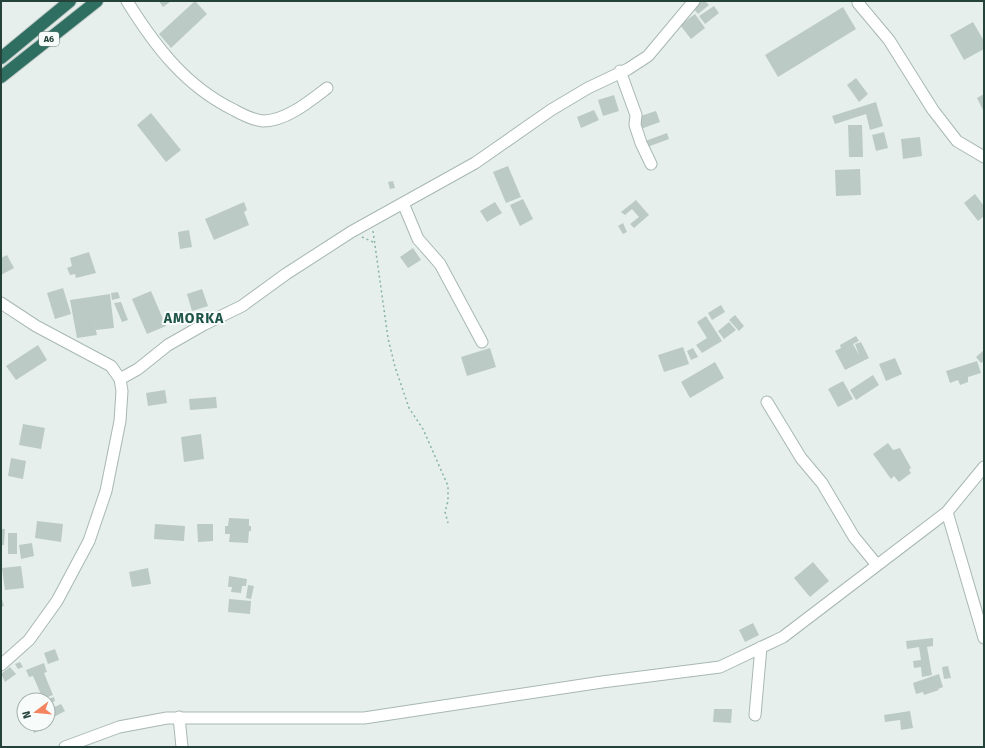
<svg xmlns="http://www.w3.org/2000/svg" width="985" height="748" font-family="'Fira Sans',sans-serif">
	<rect width="100%" height="100%" fill="#e6efeb"/>
	<path fill="#bbcac4" d="M159,1H171L163,7Z
		M195,1L207,14L171,48L159,34Z
		M701,1H705L709,5L698,14L693,8Z
		M714,6L719,13L705,24L699,16Z
		M843,7L856,29L778,77L765,55Z
		M695,14L705,28L691,39L680,25Z
		M973,22L984,41V49L964,60L950,35Z
		M856,78L868,94L859,102L847,85Z
		M984,94V112L977,98Z
		M614,95L619,111L603,116L598,100Z
		M876,102L883,126L870,130L866,114L835,124L832,116Z
		M594,110L599,120L581,128L577,117Z
		M656,111L660,122L635,131L631,119Z
		M151,113L181,150L166,162L137,125Z
		M848,125H862L863,157H849Z
		M884,132L888,148L876,151L872,135Z
		M667,133L669,139L642,149L640,143Z
		M920,137L922,156L903,159L901,139Z
		M508,166L521,197L506,203L493,172Z
		M860,169L861,195L836,196L835,170Z
		M393,181L395,188L390,189L388,182Z
		M975,194L984,206V216L978,221L964,203Z
		M523,199L533,219L520,226L510,205Z
		M636,200L649,215L634,228L630,224L639,217L632,209L625,215L621,212Z
		M244,202L247,210L244,212L249,225L214,240L205,219Z
		M495,202L502,213L487,222L480,211Z
		M623,223L627,232L623,234L618,226Z
		M189,230L192,247L180,249L178,232Z
		M413,248L421,260L408,268L400,257Z
		M89,252L96,273L76,278L75,274L70,275L67,268L72,266L70,258Z
		M7,255L14,268L1,275V258Z
		M63,288L71,314L55,319L47,293Z
		M202,289L208,306L192,311L187,294Z
		M151,291L166,326L147,334L132,299Z
		M118,292L120,298L112,300L111,293Z
		M110,294L114,328L96,330L94,322L97,335L77,338L70,300Z
		M121,302L128,320L122,322L114,303Z
		M721,305L725,312L712,320L708,313Z
		M735,315L744,326L739,331L729,320Z
		M706,316L722,341L702,353L696,345L707,338L697,322Z
		M729,322L736,330L724,339L718,331Z
		M856,336L859,341L853,344L859,355L855,344L861,342L869,358L845,370L835,351L841,348L840,345Z
		M38,345L47,360L16,380L6,366Z
		M683,347L689,364L664,372L658,355Z
		M490,348L496,367L467,376L461,357Z
		M693,348L698,357L691,360L687,351Z
		M984,350V361L981,363L976,357Z
		M895,358L902,374L886,381L879,364Z
		M977,361L981,373L968,377V382L960,385L958,380L950,383L946,371Z
		M715,362L724,378L690,398L681,382Z
		M873,375L879,385L856,400L850,390Z
		M843,381L853,399L838,407L828,389Z
		M165,390L167,403L148,406L146,393Z
		M216,397L217,408L190,410L189,399Z
		M23,424L45,428L41,449L19,445Z
		M201,434L204,459L184,462L181,437Z
		M888,443L893,450L900,448L911,468L909,470L911,473L899,482L894,476L891,479L873,454Z
		M11,458L26,461L23,479L8,476Z
		M229,518L249,519V526H251V531H249L248,543L229,542L230,534H225V526H228Z
		M37,521L63,524L61,542L35,538Z
		M155,524L185,526L184,541L154,539Z
		M197,524H213V541L198,542Z
		M1,529H5L4,545H1Z
		M8,533H17V554H8Z
		M32,543L34,556L21,559L19,545Z
		M813,562L829,581L810,597L794,578Z
		M21,566L24,588L5,590L2,568Z
		M148,568L151,584L132,587L129,572Z
		M229,576L247,579L246,586H242L241,593L231,592L232,587H228Z
		M248,585L254,586L251,599L246,598Z
		M1,596L4,606L1,607Z
		M229,599L251,601L250,614L228,612Z
		M753,623L759,635L745,642L739,630Z
		M933,638V646L927,647L932,675L922,677L921,667L914,668L913,661L921,660L919,647L907,649L906,641Z
		M55,649L59,660L48,664L44,653Z
		M20,662L23,667L18,669L15,664Z
		M44,663L47,672L44,673L53,695L43,699L33,676L29,677L26,670Z
		M948,666L951,678L944,679L942,667Z
		M10,667L16,674L5,682L1,674Z
		M939,674L943,687L938,689L939,690L924,695L923,692L916,694L913,683Z
		M54,697L55,701L48,704V699Z
		M61,704L65,711L52,718L48,710Z
		M714,709H732L731,723L713,722Z
		M910,711L913,728L901,730L900,720L885,722L884,715Z
		M29,724H43L45,728L34,733Z"/>
	<g fill="none" stroke-linecap="round" stroke-linejoin="round">
		<defs>
			<path id="minor" d="M127,1C155,46 185,86 234,110C243,115 253,120 263,121C286,121 310,101 327,88
				M858,3L889,40L933,110L957,141L984,157
				M620,71L636,115L635,125L641,143L651,164
				M403,203L418,239L440,264L482,342
				M1,303L36,326L111,366L120,379L122,391L120,421L106,491L89,541L57,601L29,640L1,665
				M120,379L138,369L168,345L203,325L242,306L286,274L351,232L475,163L551,110L588,88L628,69L648,56L694,1
				M767,402L801,458L822,483L854,537L877,565
				M947,512L984,638
				M755,715L761,647
				M179,717L182,747
				M65,747L119,727L167,718H364L602,682L720,667L783,637L947,512L984,467"/>
			<path id="highway" d="M1,58L70,1
				M1,77L97,1"/>
		</defs>
		<use href="#minor" stroke="#a8b8b2" stroke-width="13"/>
		<use href="#highway" stroke="#c2cac8" stroke-width="14"/>
		<path stroke="#86b3a5" stroke-width="1.5" stroke-dasharray="2 3" stroke-linecap="butt" d="M373,231L388,338L395,367L409,408L423,429L448,486V501L445,512L448,523
			M362,237L375,243"/>
		<use href="#minor" stroke="#fff" stroke-width="11"/>
		<use href="#highway" stroke="#2f6f62" stroke-width="12"/>
	</g>
	<g text-anchor="middle" dominant-baseline="central" stroke-width="4" stroke-linejoin="round" paint-order="stroke">
		<rect fill="#f7fbf9" stroke="#637a73" stroke-width="1" x="39" y="32" width="20" height="14" rx="3"/>
		<g font-size="9" font-weight="bold" fill="#24423a">
			<text x="49" y="39">A6</text>
		</g>
		<g font-size="14" font-weight="bold" letter-spacing="1" fill="#1f5548" stroke="#f7fbf9">
			<text x="194" y="318">AMORKA</text>
		</g>
	</g>
	<rect width="985" height="748" fill="none" stroke="#24423a" stroke-width="4"/>
	<g transform="translate(36 712) rotate(254)"><circle r="19" fill="#f7fbf9" stroke="#a3b1ad"/>
	<path d="M0-3L7 15L0 10L-7 15Z" fill="#f4845f"/>
	<text y="-6" font-size="11" font-weight="bold" text-anchor="middle" fill="#24423a">N</text>
	</g>
</svg>
